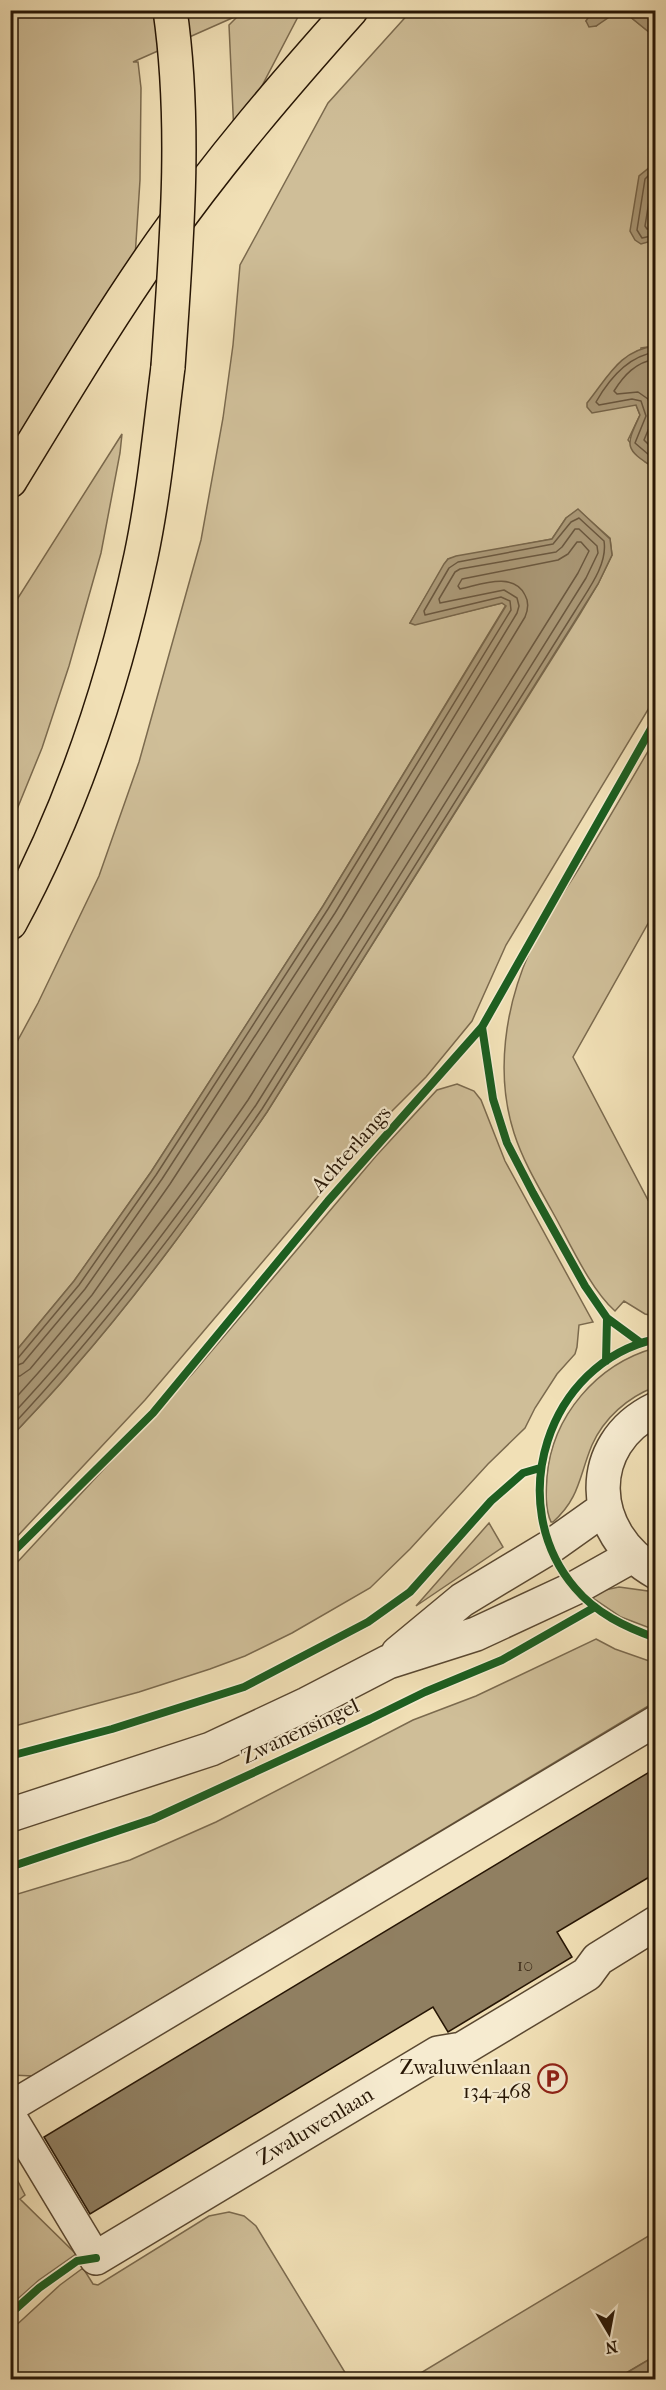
<svg xmlns="http://www.w3.org/2000/svg" width="666" height="2390" font-family="'IM FELL French Canon',serif">
	<rect width="100%" height="100%" fill="#f1e0b6"/>
	<filter id="stains"><feTurbulence type="fractalNoise" baseFrequency=".00333" numOctaves="4"/><feColorMatrix values="0 0 0 0 .2 0 0 0 0 .09 0 0 0 0 .02 0 0 0 .5 -.17"/></filter>
	<radialGradient id="worn" r=".72"><stop offset=".6" stop-color="#630" stop-opacity="0"/><stop offset="1" stop-color="#630" stop-opacity=".3"/></radialGradient>
	<path fill="#cfbe98" stroke="#7b6a4e" stroke-width="1.5" d="M11,11H301L242,124L234,134L229,25L239,15L133,62H138L141,88L140,180L134,273L11,449Z
		M411,11H593L586,21L596,26L614,11H623L655,37V166L650,167L649,243L655,240V346L641,348L633,405H636L640,415L628,440L645,462L655,468V698L506,945L472,1021L426,1077L392,1111L339,1172L145,1400L11,1543V1437C31,1415 53,1393 72,1370C143,1289 206,1201 267,1112L580,614L598,584L612,555L610,538L578,510L566,518L552,539L448,559L410,623L416,624L502,603L506,605L323,906L151,1172L74,1281L11,1357V1053L38,1003L99,876L139,762L201,540L223,418L233,345L240,265L328,103Z
		M122,434L120,453L101,553L69,666L42,748L11,824V609Z
		M655,739V911L573,1057L648,1200L655,1197V1316L645,1314L624,1301L615,1311C590,1289 569,1241 552,1211C538,1186 523,1161 514,1133C495,1074 505,1007 530,951C543,921 564,893 581,865C606,823 631,781 655,739Z
		M457,1084L474,1091L481,1100L505,1161L593,1322L579,1325L577,1347L575,1354L557,1374L535,1408L525,1428L488,1464L410,1549L370,1588L292,1633L245,1656L210,1669L139,1692L11,1727V1569L193,1373L376,1156L437,1090Z
		M655,1348V1387C628,1397 604,1418 592,1445C579,1476 580,1498 553,1522H551C545,1509 546,1491 547,1477C552,1416 597,1364 655,1348Z
		M489,1523L503,1547L416,1606Z
		M619,1587L655,1592V1630L621,1617L593,1598V1595L605,1590Z
		M596,1639L615,1649L655,1663V1702L33,2076L11,2075V1896L130,1860L216,1822L413,1720L476,1696Z
		M10,2166L25,2195L20,2199L76,2254L39,2280L11,2305Z
		M229,2212L244,2216L256,2226L349,2379H11V2330L60,2285L83,2268L93,2284L98,2285L209,2216Z
		M655,2232V2356L616,2379L409,2380Z"/>
	<path fill="#ac9b7a" stroke="#77664b" stroke-width="1.5" d="M593,10H618V11L596,26L589,27L586,21Z
		M623,11H655V37Z
		M655,166V240L641,244L635,240L630,231L639,176L650,167Z
		M655,346H656L655,468C623,449 626,445 640,415L636,405L592,413L587,407V403C608,377 620,350 655,346Z
		M578,509L610,539L612,555L598,584L267,1112C206,1201 143,1289 72,1370C53,1393 31,1415 11,1437V1357L74,1281L151,1172L323,906L506,606L502,603L415,625L410,623L444,564L448,559L456,556L552,539L566,518Z
		M655,2356V2379H616Z"/>
	<g fill="none" stroke-linecap="round" stroke-linejoin="round">
		<path stroke="#6a5840" stroke-width="1.5" d="M656,172L651,173L645,179L637,230L642,238L656,235
			M656,180L652,182L645,226L647,229L656,228
			M656,352C628,356 609,379 596,402L599,405L632,399L641,401L646,416L635,443L656,461
			M656,359C636,362 624,375 614,391L617,394L638,392L648,399L654,416L644,440L656,452
			M10,1360L18,1358L79,1285L156,1175L328,909L511,610L510,601L501,597L425,615L424,611L449,568L458,562L553,544L571,522L579,518L604,541C608,565 587,591 575,611L262,1109C185,1221 103,1329 10,1428
			M10,1368L23,1363L85,1289L162,1179L335,913L517,613L519,606L517,598L504,590L440,603L439,599L455,572L460,569L556,552L562,547L575,529H579L597,546L598,553L586,578L256,1105C180,1214 101,1320 10,1417
			M10,1377L20,1376L30,1369L92,1295L170,1184L342,918L525,617C528,610 529,602 525,595C513,571 480,585 460,589L458,586L462,579L558,560L568,554L577,542H581L589,551L578,573L248,1100C175,1206 98,1309 10,1404"/>
	</g>
	<path fill="#907f61" stroke="#271605" stroke-width="1.5" d="M656,1768V1873L557,1932L572,1957L448,2032L433,2007L90,2214L44,2137Z"/>
	<g fill="none" stroke-linecap="round" stroke-linejoin="round">
		<defs>
			<path id="service" d="M10,2107L656,1721
				M10,2115L96,2258"/>
			<path id="minor" d="M96,2258L438,2053L462,2049L587,1974L598,1959L656,1923"/>
			<path id="tertiary" d="M656,1409C583,1444 588,1534 656,1572
				M398,1653L462,1600L550,1547L605,1508
				M10,1815L211,1749L307,1704L388,1662L476,1634L575,1588L632,1556"/>
			<path id="motorway" d="M10,481C59,401 107,320 161,243C219,161 284,85 351,10
				M10,923C72,809 114,682 141,556C154,494 160,430 168,367"/>
		</defs>
		<use href="#service" stroke="#5a4831" stroke-width="33"/>
		<use href="#minor" stroke="#5a4831" stroke-width="36"/>
		<use href="#tertiary" stroke="#5a4831" stroke-width="36"/>
		<use href="#motorway" stroke="#271605" stroke-width="36"/>
		<use href="#service" stroke="#f6ebd0" stroke-width="30"/>
		<use href="#minor" stroke="#f6ebd0" stroke-width="33"/>
		<use href="#tertiary" stroke="#f6ebd0" stroke-width="33"/>
		<use href="#motorway" stroke="#f1e0b6" stroke-width="33"/>
		<defs>
			<path id="motorway-bridge" d="M168,367C176,249 187,128 170,10"/>
		</defs>
		<use href="#motorway-bridge" stroke="#271605" stroke-width="36" stroke-linecap="butt"/>
		<use href="#motorway-bridge" stroke="#f1e0b6" stroke-width="33"/>
		<defs>
			<path id="cycleway" d="M482,1027L493,1099L507,1143L533,1193L585,1286L607,1318
				M656,1339C547,1363 503,1504 575,1588C596,1613 625,1627 656,1638
				M606,1361L607,1318L641,1343
				M10,1555L153,1413L328,1201L482,1027L656,720
				M10,1756L112,1729L244,1687L368,1622L410,1592L491,1501L523,1473L540,1468
				M10,1867L153,1819L370,1719L425,1692L502,1660L595,1607
				M10,2314L39,2288L77,2261L96,2258"/>
		</defs>
		<use href="#cycleway" stroke="#f6ebd0" stroke-width="11"/>
		<use href="#cycleway" stroke="#1b5e20" stroke-width="8"/>
	</g>
	<defs>
		<symbol id="parking-ring" viewBox="-11 -11 22 22"><circle r="9.5" fill="#f6ebd0" stroke="#8f2418" stroke-width="1.5"/><path d="M-3.5-5.5H1a3.5 3.5 0 0 1 0 7H-1V5.5H-3.5ZM-1-3.4V-.6H.8a1.4 1.4 0 0 0 0-2.8Z" fill="#8f2418"/></symbol>
	</defs>
	<g fill-rule="evenodd">
		<use href="#parking-ring" x="536" y="2062" width="33" height="33"/>
	</g>
	<g text-anchor="middle" dominant-baseline="central" stroke-width="4.5" stroke-linejoin="round" paint-order="stroke">
		<g font-size="18" fill="#41301c">
			<text x="525" y="1965">10</text>
		</g>
		<g font-size="21" fill="#271605" stroke="#f6ebd0">
			<text transform="translate(351 1149) rotate(-48)">Achterlangs</text>
			<text transform="translate(300 1731) rotate(-25)">Zwanensingel</text>
			<text transform="translate(315 2126) rotate(-31)">Zwaluwenlaan</text>
		</g>
		<g font-size="21" fill="#271605" stroke="#f6ebd0" text-anchor="end">
			<text x="531" y="2067">Zwaluwenlaan<tspan x="531" dy="24">134-468</tspan></text>
		</g>
	</g>
	<rect width="666" height="2390" fill="none" stroke="#f1e0b6" stroke-width="36"/>
	<rect x="12" y="12" width="642" height="2366" fill="none" stroke="#271605" stroke-width="3"/>
	<rect x="18" y="18" width="630" height="2354" fill="none" stroke="#271605" stroke-width="1.5"/>
	<g transform="translate(609 2333) rotate(170)" stroke="#f6ebd0" stroke-width="4.5" paint-order="stroke">
	<path d="M0-4.5L10 22L0 15L-10 22Z" fill="#271605"/>
	<text y="-9" font-size="16" font-weight="bold" text-anchor="middle" fill="#271605">N</text>
	</g>
	<rect width="100%" height="100%" filter="url(#stains)"/>
	<rect width="100%" height="100%" fill="url(#worn)"/>
</svg>
